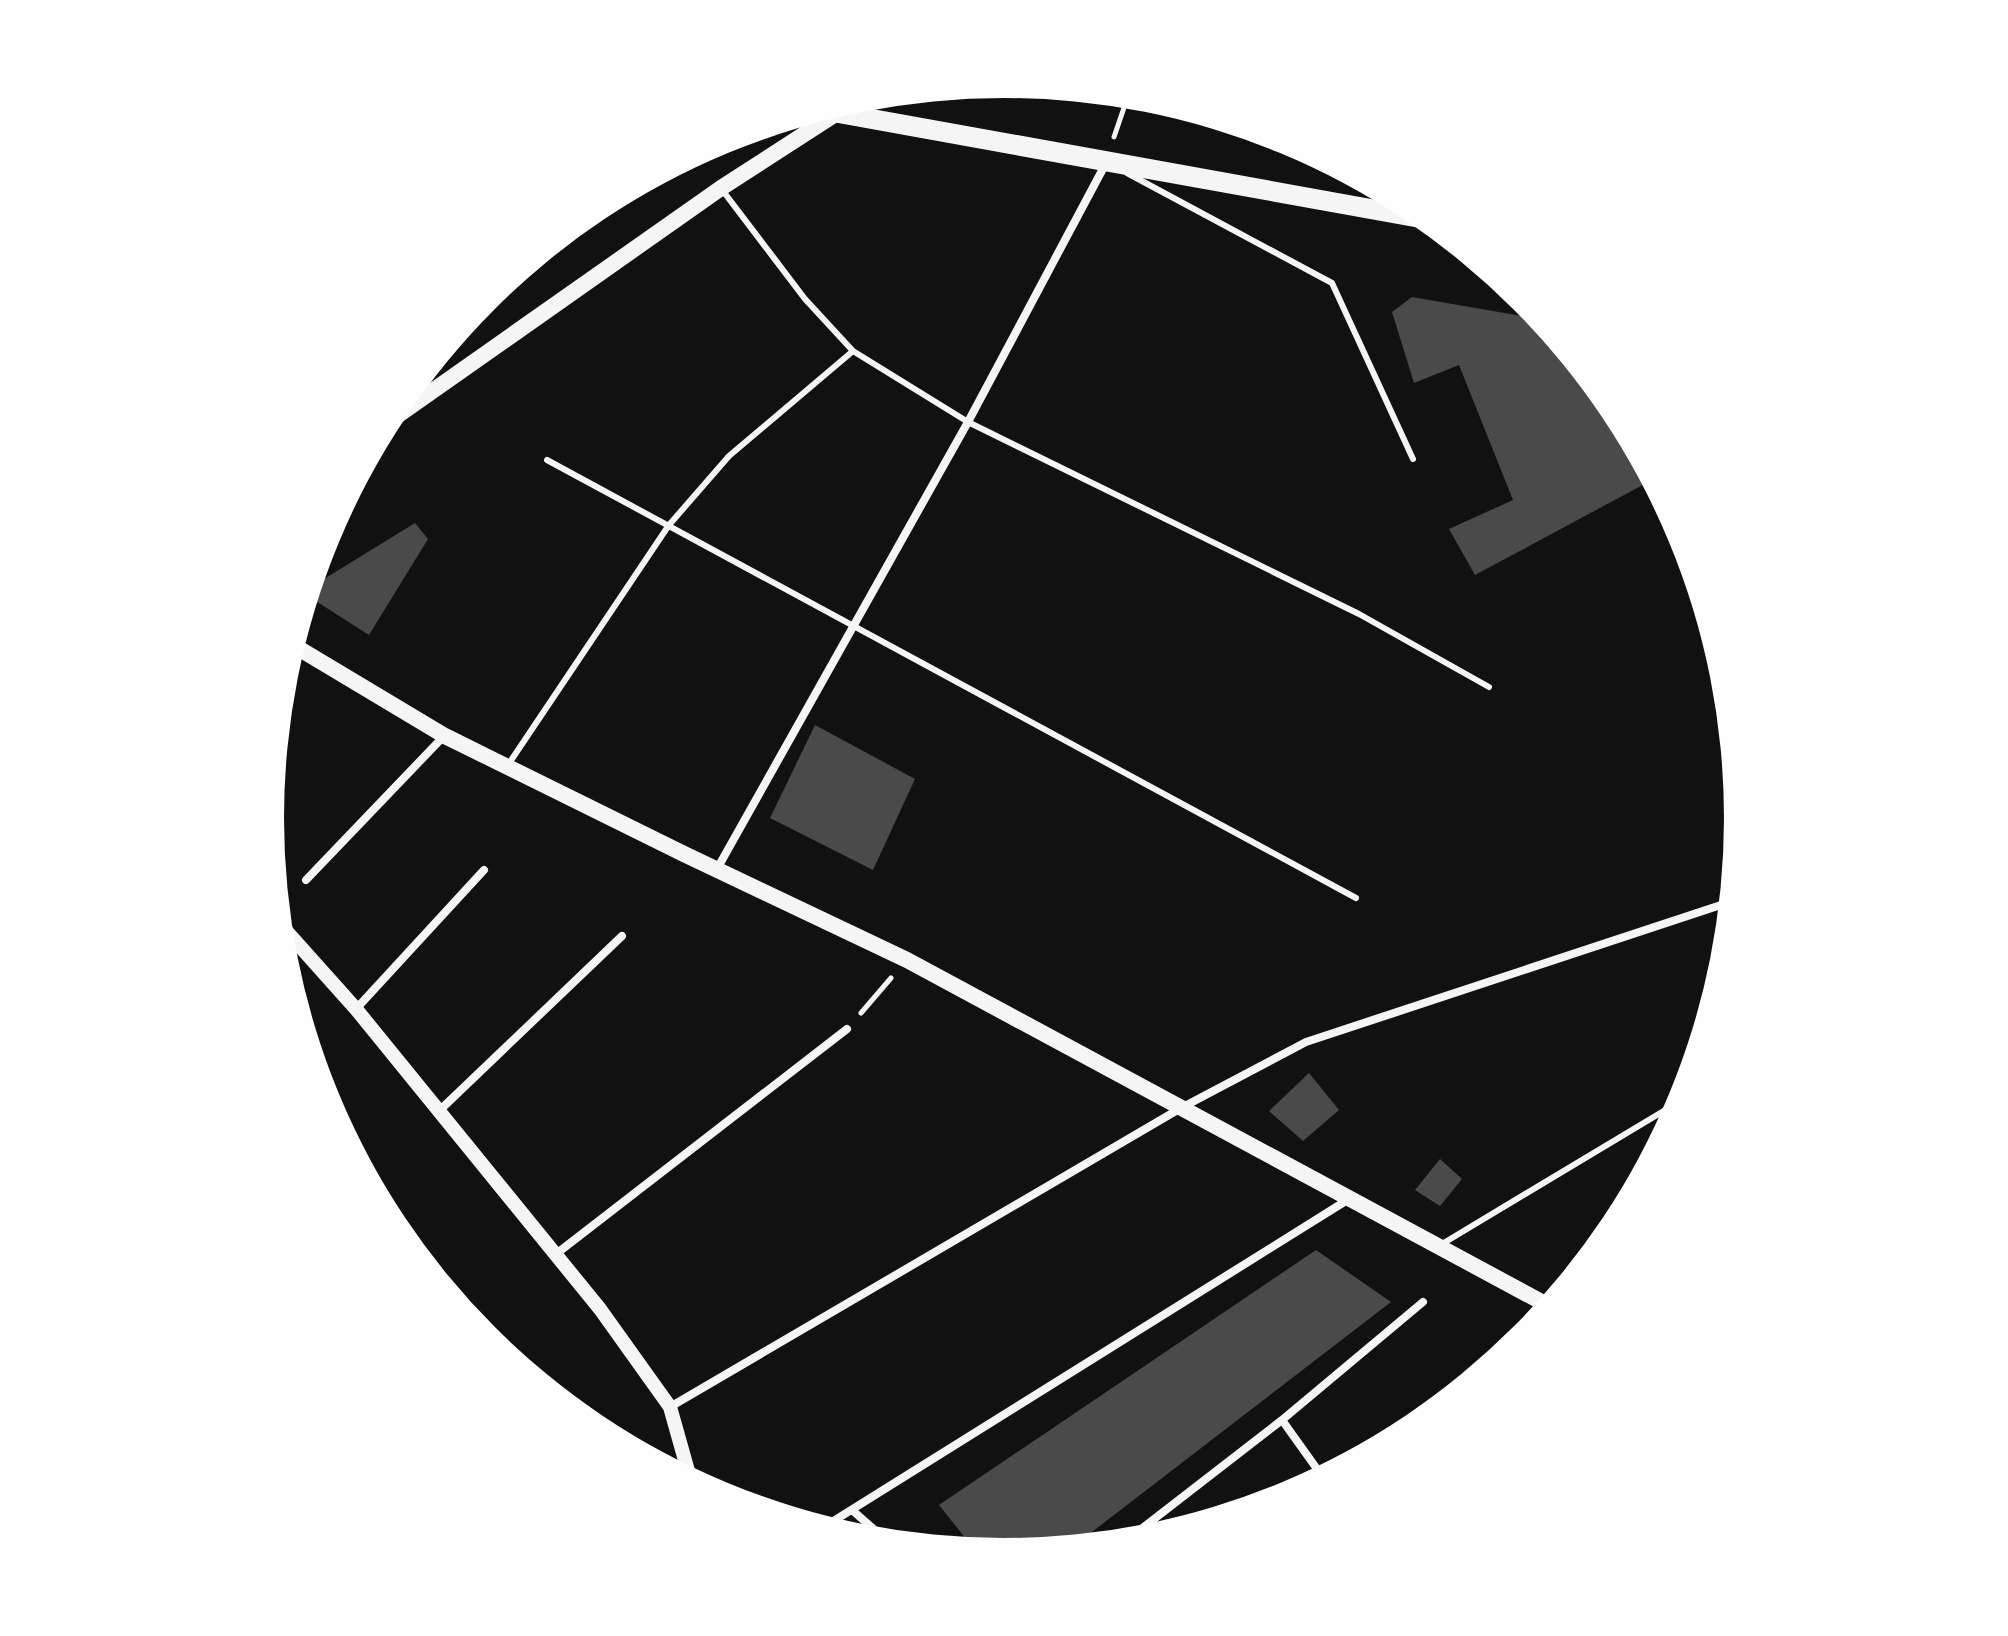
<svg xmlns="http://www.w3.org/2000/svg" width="2008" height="1636" font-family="'Asap Condensed',sans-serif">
	<rect width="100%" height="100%" fill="#111"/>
	<path fill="#4a4a4a" d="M1412,297L1539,319L1615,411L1652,480L1475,575L1449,529L1513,500L1459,365L1414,383L1392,312Z
		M415,523L428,539L369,635L308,596L311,587Z
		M815,725L915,779L873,870L770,818Z
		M1309,1073L1339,1110L1303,1141L1269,1111Z
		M1440,1159L1462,1179L1440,1206L1415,1190Z
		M1316,1250L1391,1302L1075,1545L1004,1552L974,1549L939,1505Z"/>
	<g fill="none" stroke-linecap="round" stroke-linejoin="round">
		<path stroke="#f5f5f5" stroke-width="5" d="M1114,137L1128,96
			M861,1013L891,978"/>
		<path stroke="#f5f5f5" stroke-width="6" d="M1127,173L1332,283L1413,459
			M723,191L805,299L853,351L968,422L1359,614L1489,687
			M547,460L1356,898
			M508,765L669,525L729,456L853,351
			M1442,1244L1682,1100"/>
		<path stroke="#f5f5f5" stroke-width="8" d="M717,869L968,422L1106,163
			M306,880L444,736
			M356,1009L484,870
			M439,1111L622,936
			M556,1254L847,1029
			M670,1407L1181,1108L1306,1042L1730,902
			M1282,1420L1322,1476
			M852,1510L886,1540
			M824,1527L1349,1199
			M1127,1540L1282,1420L1423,1302"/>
		<path stroke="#f5f5f5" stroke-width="14" d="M280,924L356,1009L600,1309L670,1407L690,1478"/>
		<path stroke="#f5f5f5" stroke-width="16" d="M387,423L721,188L837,113L838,108
			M293,645L445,736L684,854L907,960L1549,1306"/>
		<path stroke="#f5f5f5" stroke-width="20" d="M822,110L1426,219"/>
	</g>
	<path d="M0 0H2008V1636H0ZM284 818a720 720 0 1 1 1440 0a720 720 0 1 1-1440 0Z" fill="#fefefe" fill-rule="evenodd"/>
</svg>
